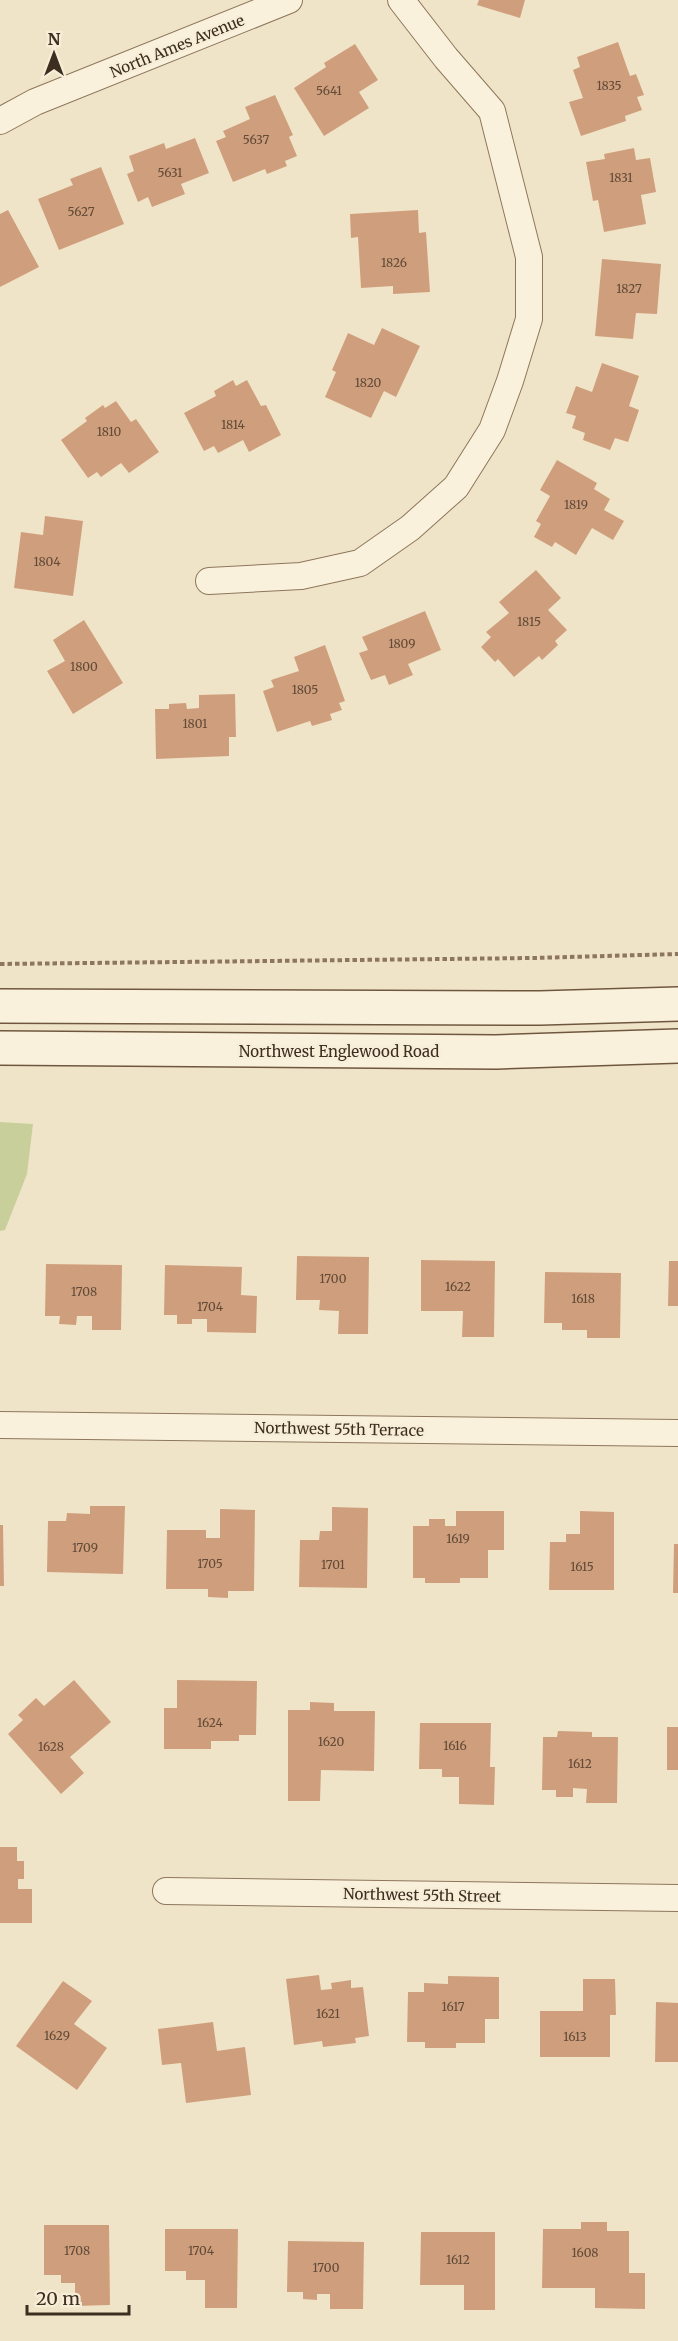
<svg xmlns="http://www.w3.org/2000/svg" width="678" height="2341" font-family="Merriweather,serif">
	<rect width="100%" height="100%" fill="#f0e4c8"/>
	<path fill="#c9cf9b" d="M0,1122L33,1124L27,1174L5,1230L0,1231Z"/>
	<path fill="#cf9f7d" d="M479,0H525L520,18L477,5Z
		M618,42L630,76L636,74L644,95L637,97L642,110L625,116L626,121L581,136L569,102L583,98L573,70L580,67L577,57Z
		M355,44L378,80L359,92L369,108L324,136L294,88L326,67L324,63Z
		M275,95L293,135L289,137L297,156L285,161L287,166L267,174L265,169L233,182L216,141L226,137L223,131L250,119L245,107Z
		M195,138L209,173L181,184L185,194L152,207L148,197L138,202L127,174L134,171L129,156L164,143L166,149Z
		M634,148L636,160L650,158L656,192L641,195L646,224L604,232L598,200L593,201L586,162L605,159L604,154Z
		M101,167L124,224L59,250L38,199L73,185L70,179Z
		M8,210L39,267L0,287V214Z
		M418,210L419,233L426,232L430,292L393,294V286L361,288L358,237L351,238L350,214Z
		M602,259L661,264L657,314L636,313L633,339L595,336Z
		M382,328L420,346L396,397L384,391L371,418L325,397L336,372L332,370L348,333L374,345Z
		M602,363L639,376L629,406L639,410L628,442L615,438L610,450L583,440L585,433L572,428L576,416L566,413L576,386L592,392Z
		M233,380L236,386L247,380L261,406L266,405L281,435L249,452L243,440L218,453L214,446L204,451L184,413L216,396L214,391Z
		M116,401L131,422L136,419L159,452L129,473L121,463L101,477L97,472L88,478L61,440L87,421L85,418L103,405L105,408Z
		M557,460L597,483L594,489L610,499L604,510L624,521L613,540L592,528L576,555L555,542L552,547L534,537L541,524L536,521L550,496L540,490Z
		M45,516L83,521L73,596L14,588L21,532L43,535Z
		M536,570L561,598L548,610L567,630L555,641L558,645L542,660L539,656L514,677L498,659L495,662L481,647L491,637L486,632L509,613L499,602Z
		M425,611L441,650L408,664L413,675L389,685L385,675L371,680L359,653L368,650L362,637Z
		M84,620L123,683L73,714L47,671L65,661L53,640Z
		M325,645L345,701L339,703L342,710L330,714L332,720L312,726L310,721L277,732L263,691L274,687L271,680L299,671L294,657Z
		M235,694L236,737H229V756L156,759L155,709H169V704L186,703L187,709L199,708V695Z
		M297,1256L369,1257L368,1334H338L339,1311L319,1310L320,1300H296Z
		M421,1260L495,1261L494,1337H462L463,1311H421Z
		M669,1261H678V1306H668Z
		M46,1264L122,1265L121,1330H92V1316H77L76,1325L59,1324L60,1316H45Z
		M165,1265L242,1267L241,1295L257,1296L256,1333L207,1332V1319H192V1324H177V1315H164Z
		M545,1272L621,1273L620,1338H587V1330H562V1323H544Z
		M90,1506H125L123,1574L47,1572L48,1521H66L67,1513L90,1514Z
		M332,1507L368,1508L367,1588L299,1587L300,1540H319L320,1531H332Z
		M220,1509L255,1510L254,1591H228V1598L208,1597V1589H166L167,1530H206V1538H220Z
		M456,1511H504V1550H488V1578H460V1583H425V1578H413V1526H429V1519H445V1526H456Z
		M580,1511L614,1512V1590H549L550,1542H566V1534H580Z
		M0,1525H3L4,1586H0Z
		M674,1544H678V1593H673Z
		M74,1680L111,1722L70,1757L84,1773L61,1794L8,1734L23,1720L18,1715L36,1698L44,1706Z
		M177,1680L257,1681L256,1735H239V1741H211V1749H164V1708H177Z
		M310,1702L334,1703V1711H375L374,1771L321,1770L320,1801H288V1710H310Z
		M420,1723H491L490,1767H495L494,1805L459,1804V1777H442V1769H419Z
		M667,1727H678V1770H667Z
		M558,1731L592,1732V1737H618L617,1803H586L587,1789L573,1788V1797H556V1790H542L543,1737H557Z
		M0,1847H17V1861H24V1879H18V1889H32V1923H0Z
		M319,1975L321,1990L332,1989L331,1983L351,1980V1988L363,1987L369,2036L355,2038L356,2043L323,2047L322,2041L294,2045L286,1979Z
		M448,1976L499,1977V2019H485V2043H456V2048H425V2042H407L408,1992H424V1983L448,1984Z
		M583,1979H615L616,2015H610V2057H540V2011H583Z
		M63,1981L92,2001L74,2024L107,2048L77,2090L16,2046Z
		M656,2002L678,2003V2062H655Z
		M213,2022L217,2051L245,2047L251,2095L186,2103L181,2063L162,2065L158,2029Z
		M581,2222H607V2231H629V2273H645V2309L595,2308V2288H542L543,2229H581Z
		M44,2225H109L110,2305L75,2306V2283H61V2275H44Z
		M165,2229H238L237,2308H205V2280H186V2271H165Z
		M421,2232H495V2310H464V2285H420Z
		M288,2241L364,2242L363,2309H330V2294H317V2300L303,2299V2292H287Z"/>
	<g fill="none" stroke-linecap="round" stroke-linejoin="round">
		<defs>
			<path id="street" d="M0,121L35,102L289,0
				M209,581L301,576L360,563L410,528L456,487L492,430L510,381L529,319V257L492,111L446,58L401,0
				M0,1425L678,1433
				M166,1891L678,1898"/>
			<path id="secondary" d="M0,1006L540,1008L678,1004
				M0,1048L496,1052L678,1046"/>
		</defs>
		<use href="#street" stroke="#8d765c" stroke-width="28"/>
		<use href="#secondary" stroke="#6f573f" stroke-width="36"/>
		<path stroke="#8d765c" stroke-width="4" stroke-dasharray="4.5 3" stroke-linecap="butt" d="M0,964L533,958L678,954"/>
		<use href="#street" stroke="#faf1dc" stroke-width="26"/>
		<use href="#secondary" stroke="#faf1dc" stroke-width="33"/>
	</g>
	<g text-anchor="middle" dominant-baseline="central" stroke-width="5" stroke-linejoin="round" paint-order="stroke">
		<g font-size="12" fill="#624a37">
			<text x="609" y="85">1835</text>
			<text x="329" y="90">5641</text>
			<text x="256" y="139">5637</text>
			<text x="170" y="172">5631</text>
			<text x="621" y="177">1831</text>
			<text x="81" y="211">5627</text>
			<text x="394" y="262">1826</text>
			<text x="629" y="288">1827</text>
			<text x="368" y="382">1820</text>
			<text x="233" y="424">1814</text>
			<text x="109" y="431">1810</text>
			<text x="576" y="504">1819</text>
			<text x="47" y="561">1804</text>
			<text x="529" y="621">1815</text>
			<text x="402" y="643">1809</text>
			<text x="84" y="666">1800</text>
			<text x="305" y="689">1805</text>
			<text x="195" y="723">1801</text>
			<text x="333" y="1278">1700</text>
			<text x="458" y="1286">1622</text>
			<text x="84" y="1291">1708</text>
			<text x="583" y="1298">1618</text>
			<text x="210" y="1306">1704</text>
			<text x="458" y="1538">1619</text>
			<text x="85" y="1547">1709</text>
			<text x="210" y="1563">1705</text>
			<text x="333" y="1564">1701</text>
			<text x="582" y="1566">1615</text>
			<text x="210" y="1722">1624</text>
			<text x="331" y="1741">1620</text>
			<text x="455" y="1745">1616</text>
			<text x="51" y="1746">1628</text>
			<text x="580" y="1763">1612</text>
			<text x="453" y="2006">1617</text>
			<text x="328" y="2013">1621</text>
			<text x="57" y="2035">1629</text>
			<text x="575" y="2036">1613</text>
			<text x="77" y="2250">1708</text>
			<text x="201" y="2250">1704</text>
			<text x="585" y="2252">1608</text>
			<text x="458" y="2259">1612</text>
			<text x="326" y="2267">1700</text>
		</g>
		<g font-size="15" fill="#3d2e20" stroke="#f7eed8">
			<text transform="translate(177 46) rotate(-22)">North Ames Avenue</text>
			<text x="339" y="1051">Northwest Englewood Road</text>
			<text transform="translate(339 1429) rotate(1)">Northwest 55th Terrace</text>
			<text transform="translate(422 1895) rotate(1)">Northwest 55th Street</text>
		</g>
	</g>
	<g transform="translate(54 54)" stroke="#f7eed8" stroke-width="4.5" paint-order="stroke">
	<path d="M0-4.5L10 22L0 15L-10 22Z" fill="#3d2e20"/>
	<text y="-9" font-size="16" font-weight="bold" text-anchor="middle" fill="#3d2e20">N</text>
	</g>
	<path d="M27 2305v9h102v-9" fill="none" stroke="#3d2e20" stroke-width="3"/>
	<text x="36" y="2305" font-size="18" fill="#3d2e20" stroke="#f7eed8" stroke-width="4.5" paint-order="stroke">20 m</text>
</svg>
